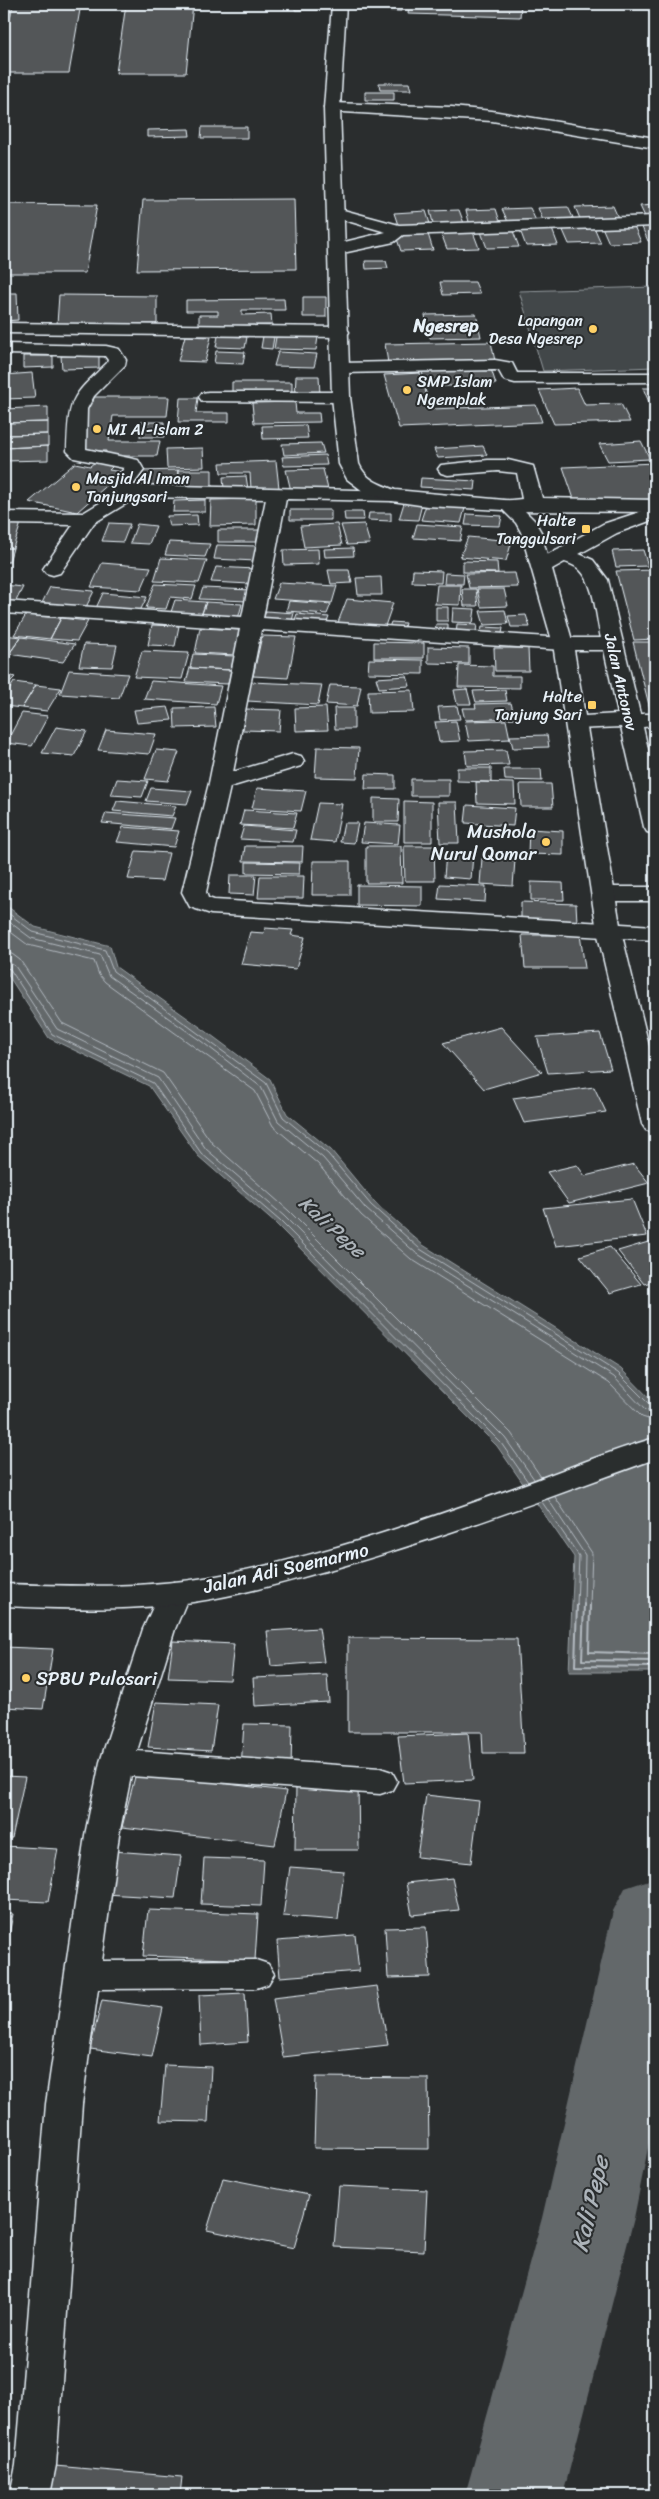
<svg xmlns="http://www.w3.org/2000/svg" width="659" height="2499" font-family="Sriracha,sans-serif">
	<rect width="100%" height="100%" fill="#2a2d2e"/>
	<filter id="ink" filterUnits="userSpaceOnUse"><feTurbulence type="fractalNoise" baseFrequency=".02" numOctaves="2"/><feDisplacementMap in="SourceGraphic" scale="10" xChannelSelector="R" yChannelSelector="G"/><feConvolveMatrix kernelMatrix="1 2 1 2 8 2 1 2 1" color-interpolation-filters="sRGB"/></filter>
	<g filter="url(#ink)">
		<path fill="#424648" stroke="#959ca0" d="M655,287V367L543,371L519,291Z"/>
		<path fill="#63686b" stroke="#989fa3" d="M4,884L8,907L35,927L110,946L116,967L207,1032L270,1079L287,1114L331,1150L374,1202L423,1245L621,1369L655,1404V1672H569L574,1557L497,1446L276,1224L198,1156L149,1086L49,1038L4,969Z"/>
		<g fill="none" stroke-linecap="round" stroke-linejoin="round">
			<path stroke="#b3bac0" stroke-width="1" d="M4,910L33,932L105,950L113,971L266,1083L283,1117L328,1154L371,1205L420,1249L618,1373L650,1405L655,1407
				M4,918L31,938L100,955L109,976L201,1041L261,1087L278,1121L323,1158L366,1209L416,1253L614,1377L645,1410L655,1413
				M4,927L28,945L94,961L99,975L105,982L255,1091L273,1126L318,1164L361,1215L411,1259L609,1383L642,1417L655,1421
				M4,953L12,954L20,960L62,1023L163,1073L212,1143L289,1211L511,1433L541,1477
				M4,960L15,966L57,1029L158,1078L206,1149L284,1216L505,1438L534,1479
				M4,967L10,969L52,1034L153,1083L201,1153L280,1221L501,1443L528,1482
				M555,1497L592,1553L590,1605
				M548,1499L585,1555L584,1605
				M542,1502L579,1556L577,1605"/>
			<path stroke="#b3bac0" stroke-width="2" d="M577,1604L575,1666L655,1667
				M584,1604L582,1660L655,1661
				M590,1604L589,1652L655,1654"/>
			<path fill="#63686b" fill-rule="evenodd" d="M655,1878V2113L634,2218L563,2495H465L542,2218L613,1911L625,1888Z"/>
		</g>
		<path fill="#535759" stroke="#e8f1f8" d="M13,4H81L69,73H4V46Z
			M126,4H193L186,73H116Z
			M366,4H402L401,11L364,10Z
			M409,4H521L520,17L408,14Z
			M295,5H316L317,10H295Z
			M379,83H409L411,90H380Z
			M365,92H394V100H365Z
			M202,127H247V138H201Z
			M189,129L190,136L147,137V130Z
			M294,199L296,269L137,270L143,200Z
			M4,204L97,205L85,273H4Z
			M655,205V220L647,221L640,206Z
			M613,206L619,220L581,221L575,207Z
			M568,207L575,222L544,223L538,208Z
			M530,208L537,223L509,224L502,209Z
			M496,209L501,225L470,226L466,210Z
			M459,210L465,226L434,227L430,211Z
			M426,211L431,227L399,228L394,213Z
			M641,225H655V241H648Z
			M634,226L641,242L609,243L602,227Z
			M594,227L601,243L569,244L562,228Z
			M552,229L558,245L526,246L520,230Z
			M513,231L519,247L487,248L481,232Z
			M473,232L479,248L447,249L441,233Z
			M428,234L433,250L401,251L396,236Z
			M365,261H386L388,268L366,269Z
			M440,282H475L480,294L443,295Z
			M4,293H17L18,320L4,321Z
			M59,295L157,296V324H57Z
			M303,297H326V317H303Z
			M284,299L285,310H242V315L271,314L272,325L199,326V315H218V311H186V300Z
			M476,314L481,337L430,338L425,315Z
			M185,336L211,337L205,362L178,361Z
			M218,336L247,337L245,348L216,347Z
			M263,336L274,337L272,349L261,348Z
			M276,337H318L316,350L274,349Z
			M491,342L495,361L388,363L385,344Z
			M216,351L245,352L243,364L214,363Z
			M278,352L317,354L314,367L274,366Z
			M99,355V368L62,369L61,356Z
			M23,356H53V367L23,368Z
			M491,369L496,384L426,387L422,372Z
			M32,373L35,398L4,399V375Z
			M420,373L431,409L536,405L542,422L399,428L384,375Z
			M296,376H319L320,395H295Z
			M232,382H292V395H232Z
			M577,388L585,405L621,404L630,422L554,424L539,390Z
			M643,388H655V416Z
			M94,397H169L167,416H113L109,441H160L157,456H105L106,451H80L89,402H93Z
			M180,398H198L196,413H229V422H178Z
			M295,402L296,413H319L320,422L254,423L252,403Z
			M48,407V422L4,423V409Z
			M48,422V434L4,435V423Z
			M141,422H164V437H140Z
			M306,425L308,438L263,439L262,426Z
			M48,434V446L4,448V435Z
			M641,441L650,459L608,461L599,444Z
			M321,443L324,453L284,455L282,444Z
			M48,446V460L4,461V448Z
			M483,446L487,455L438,458L434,449Z
			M203,448L204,467L167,468L166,449Z
			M325,455L327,465L284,466L282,457Z
			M276,461L279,488L251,489L250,473H221L220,463Z
			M95,462L114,465L109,470L122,472L77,512L29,502L75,463L90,466Z
			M655,463V499L575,502L563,467Z
			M323,469L328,489L291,491L286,470Z
			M178,470L177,488H141V471Z
			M178,470H212V487L177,488Z
			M246,476L248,489H224L223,477Z
			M421,478L476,481L475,490L420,487Z
			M256,499V525L210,526L211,500Z
			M205,500V512H173L174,501Z
			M404,503L422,504L418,520L399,519Z
			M426,505L465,508L461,523L421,520Z
			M290,510H331V520H290Z
			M344,512H363L364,520H345Z
			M369,513H391V521L368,520Z
			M467,514L502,516L500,526L465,525Z
			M197,515L198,525L169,526L167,516Z
			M4,522L21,523L13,548H4Z
			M109,523L130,524L123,542L102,541Z
			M137,524L156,526L149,544L130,543Z
			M337,524L342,545L304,547L300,526Z
			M364,524L370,544L347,545L341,525Z
			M417,524L463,527L460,541L413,538Z
			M218,530H259V542H218Z
			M468,537L512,541L506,561L460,557Z
			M169,542L210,544L205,557L165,555Z
			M217,545L259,546L256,561L214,559Z
			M4,548H13L9,562H4Z
			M353,548L354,556L325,557L324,549Z
			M318,549L319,564L284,565L283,550Z
			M643,550L648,566L616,567L612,551Z
			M161,558L207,560L199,583L154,581Z
			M463,561L497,562L498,573L463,572Z
			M102,563L151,567L141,590L91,587Z
			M216,567L255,569L250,584L211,582Z
			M328,570H349L352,583L331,584Z
			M413,570L442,571L441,583L412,582Z
			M655,570V639L634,640L616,571Z
			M445,573L464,574L463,584H444Z
			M515,573L518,587L469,588L466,574Z
			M381,577L382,595H358L356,578Z
			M279,583L337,586L332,603L273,599Z
			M155,584L196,586L192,599L170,597L166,609L146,608Z
			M4,585L23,587L15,603L4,602Z
			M437,585H461L460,605L435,604Z
			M50,587L94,591L86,607L42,603Z
			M203,588L252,590L248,601L199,599Z
			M462,589H476L478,606H464Z
			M477,589H504L508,606L481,607Z
			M103,593L147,597L140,611L96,608Z
			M347,599L393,603L384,629L337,625Z
			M175,600L206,602L201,616L170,615Z
			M289,601L331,604L327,614L286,611Z
			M206,602L242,604L238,619L201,616Z
			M436,607H448V621H436Z
			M453,608L475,609L473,623L452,622Z
			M505,610L508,624L484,625L480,611Z
			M266,611L294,613L292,621L263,619Z
			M297,614L329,617L325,627L293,625Z
			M26,615L61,618L50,639L14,635Z
			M526,615L530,627H511L508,616Z
			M61,618L88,621L77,641L50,639Z
			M391,622L405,623L403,631L388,630Z
			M436,624H448V635L435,634Z
			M457,624L477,625L475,637L456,636Z
			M152,625L179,626L175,646L148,645Z
			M482,627L503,628L501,639L480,638Z
			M200,628L241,630L236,655L195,653Z
			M4,635L21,637L9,654H4Z
			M262,636L296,637L288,678L253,676Z
			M21,637L75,644L63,662L9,654Z
			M374,642L424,643V658H374Z
			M633,642H655V717H652Z
			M84,644L117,645L112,667L79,666Z
			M428,647L469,648V664L428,663Z
			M494,648H528L529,671H495Z
			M142,651L189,653L182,679L134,677Z
			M193,654L234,656L231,670L190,668Z
			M369,659L423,660V674L368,673Z
			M459,665L493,666V676H520V688L458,687Z
			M190,668L231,670L228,684L186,682Z
			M69,670L128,674L119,698L60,694Z
			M4,674L15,677L4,688Z
			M407,676L410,686L379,688L376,678Z
			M151,681L221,686L216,704L144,699Z
			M14,682L36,685L22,708L4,706V698Z
			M251,682L322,685L318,705L247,701Z
			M36,685L61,688L47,711L22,708Z
			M330,685L361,686L357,706L326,704Z
			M467,689L471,704H457L454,690Z
			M412,690L414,712L369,713L368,691Z
			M505,690L507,701L476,702L473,691Z
			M511,703L515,718L465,720L462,708H476L475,704Z
			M457,706L460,719L440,720L438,707Z
			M168,707L172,720L137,723L134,710Z
			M214,707L216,727L175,728L174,708Z
			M326,707L328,730L296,731L295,708Z
			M334,708H354V729H335Z
			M245,709L281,710L279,731L243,730Z
			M22,713L48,716L32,746L6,743Z
			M506,720L510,739L469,741L465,721Z
			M456,721L460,741L439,742L435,722Z
			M56,727L87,731L74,756L42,753Z
			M649,727H655V742H653Z
			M106,730L156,734L149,754L98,750Z
			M547,735L549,747L513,748L510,736Z
			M317,747L359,748L357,778L315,777Z
			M156,750L179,752L168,781L145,779Z
			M506,750L509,765L467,766L465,751Z
			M457,768H491V782L457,781Z
			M504,769H541L542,781L505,780Z
			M366,774L395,775V789H365Z
			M117,779L148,781L142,797L111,795Z
			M411,779H449V796H411Z
			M476,782L514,783L515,804L477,803Z
			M520,784H551L553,807H521Z
			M151,788L192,791L187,804L146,801Z
			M257,788L306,791L301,811L252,808Z
			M373,798L399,799L398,822H373Z
			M117,801L176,806L172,816L113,811Z
			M404,801L432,802V842H404Z
			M438,802H457L459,843H440Z
			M318,803L342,804L335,842L310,840Z
			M467,805L515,808L513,826L465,823Z
			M244,810L297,813L293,828L240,825Z
			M106,813L175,818L171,829L102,823Z
			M344,823H358L354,843L340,842Z
			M364,823L400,825L398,844L361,842Z
			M244,826L296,830L293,842L240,839Z
			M123,827L179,831L174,847L117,842Z
			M529,829L563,831V855L528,854Z
			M245,846H303L302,862L243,861Z
			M366,846H401L402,883H366Z
			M404,846H434L435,881H405Z
			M136,851L169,853L162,881L128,879Z
			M446,853L473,854L471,879L444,877Z
			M482,858L515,860L513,886L480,884Z
			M313,861H350V895H312Z
			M246,862L300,863L299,874L246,873Z
			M230,875H256L254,895L229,894Z
			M260,876H304L303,898H258Z
			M531,882L563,883L564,900H531Z
			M440,884L486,886L485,902L438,899Z
			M357,885L422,886V906L357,905Z
			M521,902L576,904L577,922L521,921Z
			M265,928L293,930L291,935L305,937L296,969L241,964L250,932L264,933Z
			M522,935H580L585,968H525Z
			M501,1027L542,1072L484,1089L443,1043Z
			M600,1033L611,1069L548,1073L537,1037Z
			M594,1087L606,1112L524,1123L513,1098Z
			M634,1164L649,1183L569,1203L547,1172L577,1165L585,1176Z
			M632,1199L647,1236L556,1246L543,1208Z
			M655,1240V1281L644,1284L618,1251Z
			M610,1247L641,1284L610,1293L580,1256Z
			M319,1628L324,1662L271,1666L267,1631Z
			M348,1638L517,1639L524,1753H483L482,1732H348Z
			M173,1641L234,1644L230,1680L168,1678Z
			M4,1647L53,1649L43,1709L4,1707Z
			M327,1675L329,1702L255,1706L253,1678Z
			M156,1702L218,1705L211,1751L148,1747Z
			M244,1724L292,1725L291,1768L241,1767Z
			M468,1733L473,1780L404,1783L398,1736Z
			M136,1773L286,1791L275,1845L122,1827Z
			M4,1776L25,1777L12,1838H4Z
			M296,1785H358L359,1850H295Z
			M426,1795L479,1801L471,1863L417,1857Z
			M4,1846L58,1849L48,1902L4,1900Z
			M113,1851L181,1856L175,1898L105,1894Z
			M204,1858L264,1860L261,1906L201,1904Z
			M290,1867L344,1871L338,1920L283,1916Z
			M452,1878L459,1910L412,1915L406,1883Z
			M148,1910L258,1914L255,1960L143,1956Z
			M4,1913L13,1914L4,1960Z
			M426,1927L430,1977L388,1978L385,1928Z
			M355,1935L359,1971L280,1977L277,1941Z
			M377,1986L388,2045L283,2057L273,1998Z
			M245,1993L248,2042L201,2045L199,1995Z
			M102,2000L163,2008L152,2057L90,2049Z
			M165,2065L211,2067L208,2122L160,2121Z
			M316,2077L428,2078L429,2149L314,2148Z
			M223,2178L309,2195L294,2248L207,2230Z
			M339,2186L427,2190L424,2251L334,2247Z
			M55,2466L182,2477L180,2495H50Z"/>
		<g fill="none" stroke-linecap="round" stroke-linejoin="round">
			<defs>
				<path id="minor" d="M332,103L452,107L492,111L655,138V148L492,121L327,111L324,108Z
					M336,208L399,225L655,216V226L403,235L394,242L338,254L332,253L330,249L332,245L386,232L330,216L328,213Z
					M4,323L340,327L346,328L349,332L346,336L340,337L4,333Z
					M4,344L106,346L119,349L126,360L125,365L94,396L87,409L86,449L138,460L144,470L133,485L399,491L402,495L399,499L392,501L286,499L263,618L563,638H601C596,617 595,585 580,570C573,562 559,563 553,554L556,550L563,548L570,550L593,560L608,580L640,714H655V726L643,727L655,780V834L647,832L644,827L621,727L576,729L568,727L565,722L568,717L618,714L604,650H563L261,630L233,772L293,754L301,756L304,761L301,766L230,787L206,892L208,898L214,900L655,926V940L211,914L190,907L182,892L209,783L240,629L4,613V601L242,617L266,499L137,497L94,523L60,573L53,575L46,573L43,569L73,525L4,524V512L83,513L116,493L111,488L124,468L74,458L67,451C69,399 69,399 107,363L108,360L105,356L4,354Z
					M495,360L512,363L517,373H650L655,374V382L515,383L504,380L499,371L495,370L341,373L335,372L332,368L335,364L341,363Z
					M208,392H341L347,393L350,397L347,401L341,402L202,401L199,397L202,393Z
					M488,460H508L533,466L542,498L655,500V512L508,511L501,509L498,505L501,501L522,499L517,473L498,471L448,475L441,473L438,469L441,465Z
					M604,887H655V901H604L596,899L592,894L596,889Z
					M174,1582L185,1585L190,1593L175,1629L137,1751L380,1768L392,1772L397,1781L392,1790L380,1794L131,1776L119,1835L102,1961L256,1960L268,1964L274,1974L268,1984L256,1988L98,1989L82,2104L56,2465L50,2495H10L16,2465L46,2104L85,1835L100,1762L143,1629L163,1585Z"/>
				<path id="major" d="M332,4H346L340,108L350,397L359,464C366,480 379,484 395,490L515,501L534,520L541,532L547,555L603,524L655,507V519L617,533L552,569L573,644L621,931L655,1071V1132L646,1130L642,1124L597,931L553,644L521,532L516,523L503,510L427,506L392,501L364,492L347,479L339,464L332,397L324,108Z"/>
				<path id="highway" d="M655,1438V1459C550,1497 445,1537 336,1568C289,1581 242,1595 193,1602C131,1611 66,1609 4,1606V1584C73,1586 143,1589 211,1577C317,1558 419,1522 520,1486C564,1470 609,1451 655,1438Z"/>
			</defs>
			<use href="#minor" stroke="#e8f1f8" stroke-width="3"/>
			<use href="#major" stroke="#e8f1f8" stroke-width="3"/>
			<use href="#highway" stroke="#e8f1f8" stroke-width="3"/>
			<use href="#minor" fill="#2a2d2e" fill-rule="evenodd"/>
			<use href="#major" fill="#2a2d2e" fill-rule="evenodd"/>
			<use href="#highway" fill="#2a2d2e" fill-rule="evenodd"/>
		</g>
	</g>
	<g fill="#ffd166" stroke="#2a2d2e" stroke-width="2">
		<circle cx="593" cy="329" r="5"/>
		<circle cx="407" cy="390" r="5"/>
		<circle cx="97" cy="429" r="5"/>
		<circle cx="76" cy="487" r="5"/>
		<rect x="581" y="524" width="10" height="10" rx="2.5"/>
		<rect x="587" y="700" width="10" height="10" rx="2.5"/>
		<circle cx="546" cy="842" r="5"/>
		<circle cx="26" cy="1678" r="5"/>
	</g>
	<g text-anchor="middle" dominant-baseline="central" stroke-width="4" stroke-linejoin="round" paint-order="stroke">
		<g font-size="16" fill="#e8f1f8" stroke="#2a2d2e" text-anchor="end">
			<text x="583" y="320">Lapangan<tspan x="583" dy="18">Desa Ngesrep</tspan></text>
			<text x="417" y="381" text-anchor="start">SMP Islam<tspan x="417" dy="18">Ngemplak</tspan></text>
			<text x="107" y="429" text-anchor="start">MI Al-Islam 2</text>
			<text x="86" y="478" text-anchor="start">Masjid Al Iman<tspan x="86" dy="18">Tanjungsari</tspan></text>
			<text x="576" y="520">Halte<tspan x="576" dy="18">Tanggulsari</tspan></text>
			<text x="582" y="696">Halte<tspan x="582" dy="18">Tanjung Sari</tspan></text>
		</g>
		<g font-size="16" fill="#e8f1f8" stroke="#2a2d2e">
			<text transform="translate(621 682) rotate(77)">Jalan Antonov</text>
		</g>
		<g font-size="18" font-weight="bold" fill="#e8f1f8" stroke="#2a2d2e">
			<text x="446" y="326">Ngesrep</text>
		</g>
		<g font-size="19" fill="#e8f1f8" stroke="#2a2d2e" text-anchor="end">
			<text x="536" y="831">Mushola<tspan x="536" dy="22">Nurul Qomar</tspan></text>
			<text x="36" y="1678" text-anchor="start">SPBU Pulosari</text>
		</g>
		<g font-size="19" fill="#e8f1f8" stroke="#2a2d2e">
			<text transform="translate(286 1568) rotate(-13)">Jalan Adi Soemarmo</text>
		</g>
		<g font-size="20" font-style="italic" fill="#acb3b9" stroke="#2a2d2e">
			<text transform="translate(332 1227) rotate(42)">Kali Pepe</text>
		</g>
		<g font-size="24" font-style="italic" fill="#acb3b9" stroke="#2a2d2e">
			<text transform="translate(590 2204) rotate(-77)">Kali Pepe</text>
		</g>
	</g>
	<rect width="659" height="2499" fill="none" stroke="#2a2d2e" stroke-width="20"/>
	<rect x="10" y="10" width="639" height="2479" fill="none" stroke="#e8f1f8" stroke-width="2" filter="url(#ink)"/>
</svg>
